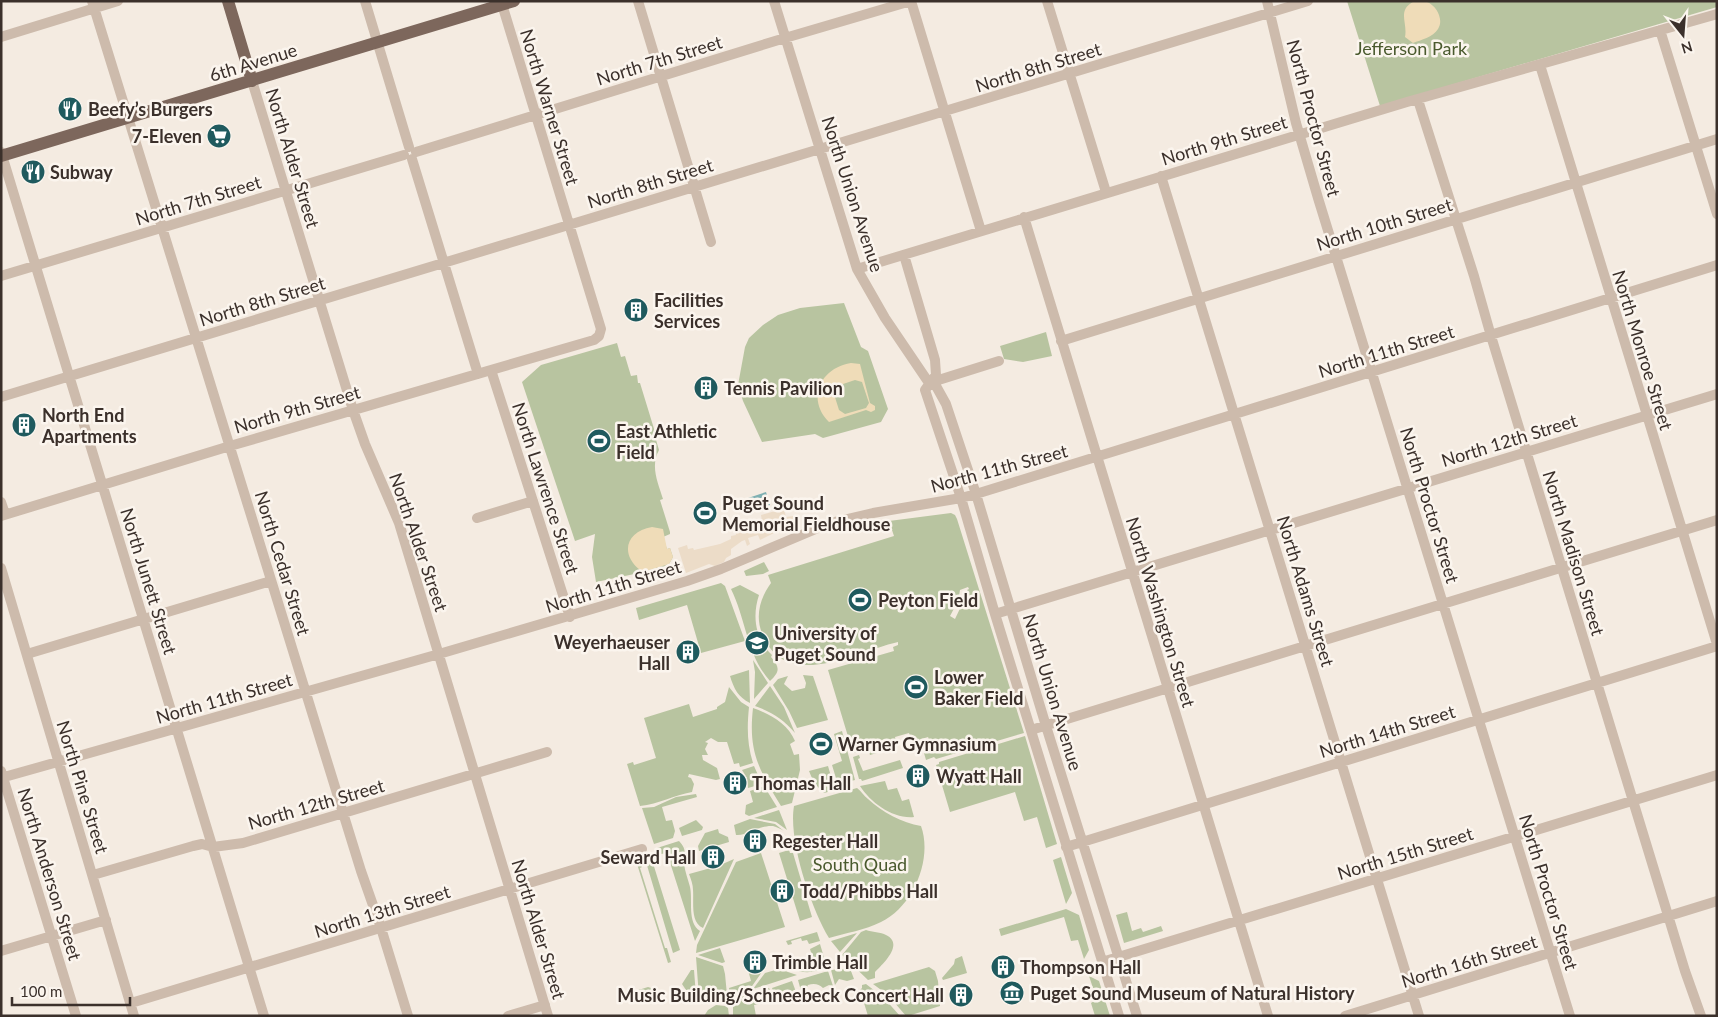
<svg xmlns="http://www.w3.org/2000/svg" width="1718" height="1017" font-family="Lato,sans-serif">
	<rect width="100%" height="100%" fill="#f4ebe1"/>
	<path fill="#b8c4a0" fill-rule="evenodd" d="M1347,1H1717V7L1380,106Z
		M844,303L861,347L868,351L888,409L881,422L823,438L815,434L762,442L743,401L738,385L745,347L749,338L763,325L778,315L800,308Z
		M1046,332L1052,356L1023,362L1004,359L1000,346Z
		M617,343L621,357L625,356L631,376L637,375L638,383H640L655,432L654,433L659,450C650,466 658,483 663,499L660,500L670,532V534L663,537L667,549L670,548L673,557L669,564L660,568L659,567L644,572L596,582L592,557L595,534L575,541L522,382L541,365Z
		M951,513L955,515L957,519L1024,733L936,759L934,757L926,760L924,753L934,750L928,737L912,742L909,733L895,737L897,747L870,755L868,748L853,753L828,670L894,651L893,647L898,645V642C856,651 785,694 762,633C755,616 760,598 771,583L768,575L894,536L889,521ZM968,587L969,589L967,590L968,594L965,596L969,597L965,598L955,619L950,616L958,601L960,590Z
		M764,562L769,571L763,574L746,576L744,571Z
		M721,583L725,586L745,641L701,653L687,605L639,620L636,608Z
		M740,585L759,595C752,616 755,639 772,655L771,657C780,667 780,672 770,681C747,656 746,619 731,589Z
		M753,660L768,683L754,699L755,672Z
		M749,670L750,703C738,697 734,689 730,676Z
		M803,675L813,676L828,720L797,728L789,711L773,685L778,679L788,676L784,684L792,691L805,688L806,683Z
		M770,686L784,707L795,733C783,719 772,712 755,706Z
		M729,687L741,702L749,707C747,727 747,744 753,763L740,767L739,763L734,764L727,742H718L711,738L705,742L708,743L705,749L708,755H702L703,760L717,768L720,779L716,780L689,774L688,777L691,778L694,784L692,792C674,795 659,804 640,806L627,764L633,762L634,765L656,758L644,718L689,704L693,717L717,709V707L725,702Z
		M753,708C770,714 788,724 795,741L790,744L794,755L799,754L800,770L792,803L781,806C759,770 748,752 753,708Z
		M842,731L855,780L851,781L852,784L839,788L832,765L842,761L834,734Z
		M1025,736L1057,844L1046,848L1037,817L1024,821L1015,792L950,812L936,765L939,764V762Z
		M859,755L860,758L858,759L863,771L900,760L903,768L862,781L861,779H859L853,757Z
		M754,766L762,784L748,788L747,778L742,770Z
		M828,766L835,790L824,793L814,783L809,771Z
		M885,781L888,790L897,788L902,801L909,799L914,817C893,819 871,803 860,786Z
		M764,786L777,807L749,816L745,814L746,805L753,802L750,791Z
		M857,788C861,791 864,796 868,799C882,812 902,823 921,826C933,859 913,907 881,922C865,930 846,933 829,938C811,908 788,840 794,806Z
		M696,794L697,797L662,807L666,821L672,820L675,831L673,838L654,844L642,808L654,807L676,797Z
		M779,810L787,830L776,822L754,818Z
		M750,819L775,824L784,831C781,829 777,827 773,826C759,825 748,836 736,835L734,825Z
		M696,820L703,827L702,830L682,836L679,828Z
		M718,829L719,833L728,837L729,842L699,851L698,846L705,833Z
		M679,841C689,852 682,853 684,864C685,872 688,879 690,887C693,900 687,923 700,931L695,941L667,853L661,854L657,848Z
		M789,850L790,853H793L812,917L800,921L779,853Z
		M761,853L785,927L696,953L697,945L736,862Z
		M1061,857L1072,893L1066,904L1053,860Z
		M734,859L703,928C690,922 694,902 693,890C693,885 691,879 689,874L718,866Z
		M652,860L680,950L673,953L646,862Z
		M641,863L642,867L640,868L665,948H667L671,962L668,963L637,864Z
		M1066,909L1079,915L1089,950L1084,959L1078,940L1071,941L1064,917L1001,936L999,929Z
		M1127,912L1132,931L1141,928L1143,932L1161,926L1163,931L1124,943L1116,915Z
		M866,930C872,932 881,932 886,935C905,944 882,965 875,972V978L868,980L842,955L861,932Z
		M817,932L820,941L809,944L807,940L802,941L801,938L791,941L792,944L788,945L786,941Z
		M857,933L840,952L831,941Z
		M820,944L826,964C810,979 796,970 778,964L790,961L789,957L792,956L797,970L815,965L810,949Z
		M720,948L725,962L722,963L698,955Z
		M962,956L967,973L943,980L942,978L954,964L955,959Z
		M696,957L723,966L725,974L727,995L708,998L699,997Z
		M929,967L935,971L938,981L940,1006L908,1016H906L888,995L873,984Z
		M751,968L753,972L764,969L750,989L730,995L729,988L751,981L748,970Z
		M779,969L797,975L753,989L765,973Z
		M842,969L851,971L854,979L847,981L839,979L835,985L831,970Z
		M691,970H694L696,996L686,990L682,984Z
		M828,971L833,986L829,985L823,988C819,984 814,983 808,985L806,989L801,991L798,980Z
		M1089,976L1099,981L1110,1016H1095L1091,1003L1094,1001L1095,994Z
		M792,981L796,992L776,999L772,988Z
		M866,984L884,998L900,1016H868L860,990L862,988V985Z
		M648,987L651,988L653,994L636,999L632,1002L629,993Z
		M769,988L770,990L757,996L759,1004L754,1005L756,1016H733V999Z
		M716,1005L725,1006L728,1008L729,1016H704L708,1010Z"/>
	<path fill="#efdcb8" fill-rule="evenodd" d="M1415,1C1419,1 1424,1 1427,2C1437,6 1444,20 1438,29C1433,37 1421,40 1413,43L1405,37C1408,22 1396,10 1415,1Z
		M851,363L860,364L870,403L875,406V410L871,412L866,410L829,422C806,399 820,368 851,363ZM855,380L862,382L869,403L866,408L845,414L839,410L833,391L837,386Z
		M652,527L663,529L667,549L670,548L673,557L669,564L639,573L640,570C619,553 627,531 652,527Z"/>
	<path fill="#ecdcc8" d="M783,506L786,517L794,516L796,524L789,527L790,526L789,521H786L772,524L774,533L760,540L758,535L748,538L750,544L747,546L745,540L742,541L731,549V555L726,558L724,562L715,566L709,564L686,573L678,548L687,545L688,549L693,548L694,550L720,544L731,539V536L736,535L735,531L762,521L761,515L779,510Z"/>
	<path fill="#7fb0b2" d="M766,492L770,505L746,513L742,500Z"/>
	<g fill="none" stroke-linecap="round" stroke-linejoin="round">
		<path stroke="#cdbbac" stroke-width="10" d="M92,1L361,871L381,928L408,1016
			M365,1L409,147
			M638,1L711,242
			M774,1L857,269L885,318L929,383L936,386L946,404L976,494L1046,726L1137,1016
			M911,1L981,231
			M1047,1L1106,192
			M1267,1L1296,123L1318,198L1570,1016
			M1660,30L1717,214
			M1,37L118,1
			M1540,65L1717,644
			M252,81L353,410L365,444L399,523L548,1016
			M1418,100L1474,276L1491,336L1685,971L1701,1016
			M1,152L264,1016
			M416,152L785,38L911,1
			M412,159L478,374
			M1161,176L1419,1016
			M1024,217L1268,1016
			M904,255L935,360L936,375L925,390L961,498L995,614L1119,1016
			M857,269L1407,102L1717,14
			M1,276L404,155
			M1061,341L1717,139
			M491,370L570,617
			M929,383L999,361
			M1,397L1308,1
			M1,502L5,514
			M1,516L230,446L594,340L599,336L601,329L501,1
			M477,518L533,501
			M1,568L134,1016
			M995,614L1717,394
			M27,654L271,581
			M1031,730L1717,520
			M1,771L76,1016
			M1,778L439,654L687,581L721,569L830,523L873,513L961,498L976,494L1717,265
			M1066,847L1717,646
			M93,875L193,846L202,844L213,847L243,843L547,752
			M1,951L106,920
			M1102,962L1717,775
			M131,1003L642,849
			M508,1016L545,1005
			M1345,1016L1717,901"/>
		<path stroke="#7d675c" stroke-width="12" d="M228,1L252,81
			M1,156L514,1"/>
	</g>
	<defs>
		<symbol id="restaurant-disc" viewBox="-11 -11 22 22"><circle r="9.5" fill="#1f5a5e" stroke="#fbf5ee"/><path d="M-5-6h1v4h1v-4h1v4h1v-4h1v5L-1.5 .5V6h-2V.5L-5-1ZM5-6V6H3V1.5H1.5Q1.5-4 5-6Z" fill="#fff"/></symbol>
		<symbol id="supermarket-disc" viewBox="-11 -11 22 22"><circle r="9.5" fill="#1f5a5e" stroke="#fbf5ee"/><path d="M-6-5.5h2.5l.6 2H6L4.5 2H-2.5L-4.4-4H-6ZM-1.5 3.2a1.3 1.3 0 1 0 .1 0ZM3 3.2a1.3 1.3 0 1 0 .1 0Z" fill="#fff"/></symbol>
		<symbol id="building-disc" viewBox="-11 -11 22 22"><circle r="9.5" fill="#1f5a5e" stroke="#fbf5ee"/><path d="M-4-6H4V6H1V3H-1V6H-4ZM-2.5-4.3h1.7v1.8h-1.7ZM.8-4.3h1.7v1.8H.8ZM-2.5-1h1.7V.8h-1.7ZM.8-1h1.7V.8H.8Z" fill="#fff"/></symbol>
		<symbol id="stadium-disc" viewBox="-11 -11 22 22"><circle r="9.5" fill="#1f5a5e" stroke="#fbf5ee"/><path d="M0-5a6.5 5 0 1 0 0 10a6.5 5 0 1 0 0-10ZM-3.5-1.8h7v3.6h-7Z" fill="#fff"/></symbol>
		<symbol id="university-disc" viewBox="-11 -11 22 22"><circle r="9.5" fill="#1f5a5e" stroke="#fbf5ee"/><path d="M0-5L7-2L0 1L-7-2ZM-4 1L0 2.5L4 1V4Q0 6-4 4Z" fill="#fff"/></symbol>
		<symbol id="museum-disc" viewBox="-11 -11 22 22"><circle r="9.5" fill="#1f5a5e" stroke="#fbf5ee"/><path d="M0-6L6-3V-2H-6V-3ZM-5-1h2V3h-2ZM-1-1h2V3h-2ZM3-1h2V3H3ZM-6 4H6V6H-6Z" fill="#fff"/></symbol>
	</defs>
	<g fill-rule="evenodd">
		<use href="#restaurant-disc" x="56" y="95" width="28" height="28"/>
		<use href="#supermarket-disc" x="205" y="122" width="28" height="28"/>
		<use href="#restaurant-disc" x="19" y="158" width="28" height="28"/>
		<use href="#building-disc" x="622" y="296" width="28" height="28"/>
		<use href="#building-disc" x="692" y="374" width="28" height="28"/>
		<use href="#building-disc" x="10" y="411" width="28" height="28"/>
		<use href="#stadium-disc" x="585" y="427" width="28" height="28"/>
		<use href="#stadium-disc" x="691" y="499" width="28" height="28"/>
		<use href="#stadium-disc" x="846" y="586" width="28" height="28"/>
		<use href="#university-disc" x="743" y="629" width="28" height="28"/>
		<use href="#building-disc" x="674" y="638" width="28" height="28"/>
		<use href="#stadium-disc" x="902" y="673" width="28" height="28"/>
		<use href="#stadium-disc" x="807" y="730" width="28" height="28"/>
		<use href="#building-disc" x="904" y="762" width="28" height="28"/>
		<use href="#building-disc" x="721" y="769" width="28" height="28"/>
		<use href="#building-disc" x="741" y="827" width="28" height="28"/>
		<use href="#building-disc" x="699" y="843" width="28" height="28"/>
		<use href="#building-disc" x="768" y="877" width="28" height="28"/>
		<use href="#building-disc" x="741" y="948" width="28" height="28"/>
		<use href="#building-disc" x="989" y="953" width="28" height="28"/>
		<use href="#museum-disc" x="998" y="979" width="28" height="28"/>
		<use href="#building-disc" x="947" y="981" width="28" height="28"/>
	</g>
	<g text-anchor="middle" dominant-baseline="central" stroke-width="5" stroke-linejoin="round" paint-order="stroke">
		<g font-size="18" fill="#4a5a2e" stroke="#fbf5ee">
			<text x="1411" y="48">Jefferson Park</text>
			<text x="860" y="864">South Quad</text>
		</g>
		<g font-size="18" fill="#3b302b" stroke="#fbf5ee">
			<text transform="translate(659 60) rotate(-17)">North 7th Street</text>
			<text transform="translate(253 62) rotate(-17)">6th Avenue</text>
			<text transform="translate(1038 67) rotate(-17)">North 8th Street</text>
			<text transform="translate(550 107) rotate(73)">North Warner Street</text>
			<text transform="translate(1314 118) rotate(75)">North Proctor Street</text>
			<text transform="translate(1224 140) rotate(-17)">North 9th Street</text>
			<text transform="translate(293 158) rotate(73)">North Alder Street</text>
			<text transform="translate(650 183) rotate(-17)">North 8th Street</text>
			<text transform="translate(853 194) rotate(72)">North Union Avenue</text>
			<text transform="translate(198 200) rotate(-17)">North 7th Street</text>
			<text transform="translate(1384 224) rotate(-17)">North 10th Street</text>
			<text transform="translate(262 301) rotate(-17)">North 8th Street</text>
			<text transform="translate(1643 350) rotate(73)">North Monroe Street</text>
			<text transform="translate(1386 351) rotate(-17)">North 11th Street</text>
			<text transform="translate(297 409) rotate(-16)">North 9th Street</text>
			<text transform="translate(1509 440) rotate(-17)">North 12th Street</text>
			<text transform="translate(999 468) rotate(-15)">North 11th Street</text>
			<text transform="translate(546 488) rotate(72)">North Lawrence Street</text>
			<text transform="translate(1430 505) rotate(73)">North Proctor Street</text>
			<text transform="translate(419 542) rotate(71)">North Alder Street</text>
			<text transform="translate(1574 553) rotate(73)">North Madison Street</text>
			<text transform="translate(283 563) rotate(73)">North Cedar Street</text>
			<text transform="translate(149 581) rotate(73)">North Junett Street</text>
			<text transform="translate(613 586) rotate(-17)">North 11th Street</text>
			<text transform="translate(1306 591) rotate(73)">North Adams Street</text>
			<text transform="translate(1161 612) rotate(73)">North Washington Street</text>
			<text transform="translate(1053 692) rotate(73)">North Union Avenue</text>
			<text transform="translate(224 698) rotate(-16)">North 11th Street</text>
			<text transform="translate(1387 731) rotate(-17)">North 14th Street</text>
			<text transform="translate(83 787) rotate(73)">North Pine Street</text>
			<text transform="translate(316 804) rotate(-16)">North 12th Street</text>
			<text transform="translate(1405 853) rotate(-17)">North 15th Street</text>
			<text transform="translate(50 874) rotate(73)">North Anderson Street</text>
			<text transform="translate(1549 892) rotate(73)">North Proctor Street</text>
			<text transform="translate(382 911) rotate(-17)">North 13th Street</text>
			<text transform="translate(539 929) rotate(73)">North Alder Street</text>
			<text transform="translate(1469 961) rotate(-17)">North 16th Street</text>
		</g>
		<g font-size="18" font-weight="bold" fill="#3b302b" stroke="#fbf5ee" text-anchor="start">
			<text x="88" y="109">Beefy’s Burgers</text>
			<text x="202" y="136" text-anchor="end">7-Eleven</text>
			<text x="50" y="172">Subway</text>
			<text x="654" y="300">Facilities<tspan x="654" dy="21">Services</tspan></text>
			<text x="724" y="388">Tennis Pavilion</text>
			<text x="42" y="415">North End<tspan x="42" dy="21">Apartments</tspan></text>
			<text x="616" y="431">East Athletic<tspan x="616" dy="21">Field</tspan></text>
			<text x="722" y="503">Puget Sound<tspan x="722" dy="21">Memorial Fieldhouse</tspan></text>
			<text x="878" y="600">Peyton Field</text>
			<text x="774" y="633">University of<tspan x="774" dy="21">Puget Sound</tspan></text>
			<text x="670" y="642" text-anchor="end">Weyerhaeuser<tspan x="670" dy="21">Hall</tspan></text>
			<text x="934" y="677">Lower<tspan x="934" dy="21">Baker Field</tspan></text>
			<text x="838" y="744">Warner Gymnasium</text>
			<text x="936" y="776">Wyatt Hall</text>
			<text x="752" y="783">Thomas Hall</text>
			<text x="772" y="841">Regester Hall</text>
			<text x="696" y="857" text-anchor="end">Seward Hall</text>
			<text x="800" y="891">Todd/Phibbs Hall</text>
			<text x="772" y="962">Trimble Hall</text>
			<text x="1020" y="967">Thompson Hall</text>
			<text x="1030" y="993">Puget Sound Museum of Natural History</text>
			<text x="944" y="995" text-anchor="end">Music Building/Schneebeck Concert Hall</text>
		</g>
	</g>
	<rect width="1718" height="1017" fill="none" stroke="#3b302b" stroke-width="5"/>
	<g transform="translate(1683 35) rotate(163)" stroke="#fbf5ee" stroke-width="4" paint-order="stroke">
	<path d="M0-4L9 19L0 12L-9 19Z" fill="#3b302b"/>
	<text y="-8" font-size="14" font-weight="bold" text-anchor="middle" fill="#3b302b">N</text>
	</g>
	<path d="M12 997v8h118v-8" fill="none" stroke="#3b302b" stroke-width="2.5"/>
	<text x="20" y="997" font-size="15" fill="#3b302b" stroke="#fbf5ee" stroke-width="4" paint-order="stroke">100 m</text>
</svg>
